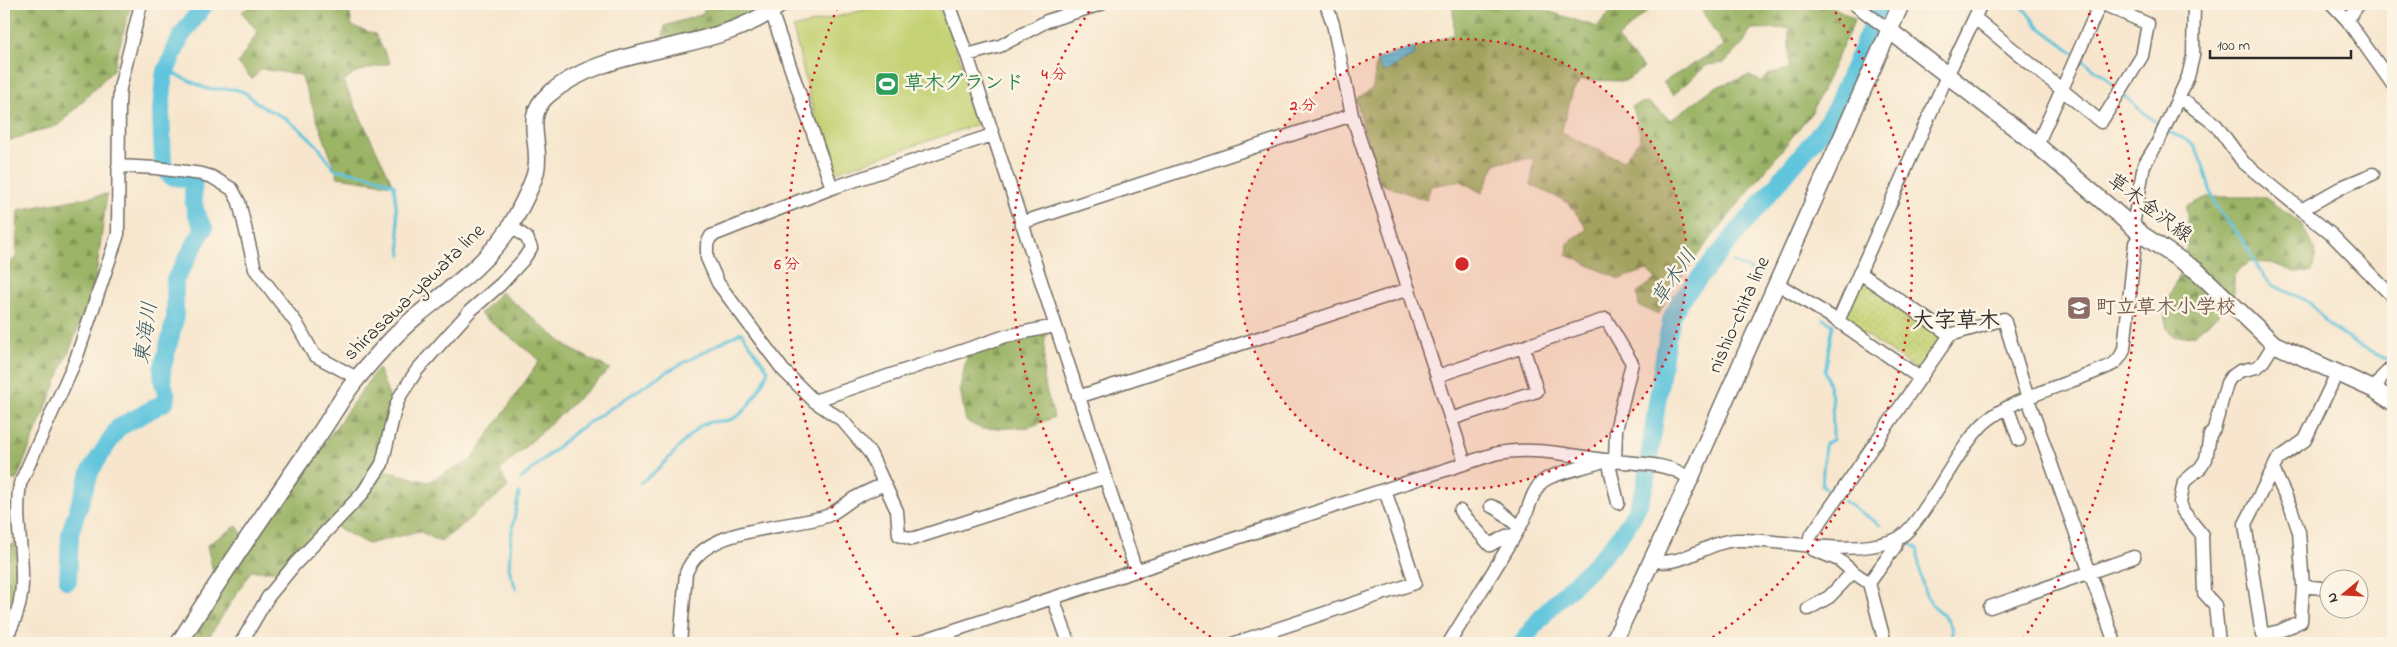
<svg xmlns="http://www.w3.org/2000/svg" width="2397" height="647" font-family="'Indie Flower','Klee One',sans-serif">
	<defs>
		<pattern id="forest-firs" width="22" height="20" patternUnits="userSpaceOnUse" patternTransform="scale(1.25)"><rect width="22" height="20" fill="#9bb466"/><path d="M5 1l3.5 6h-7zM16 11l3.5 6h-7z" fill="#7f9354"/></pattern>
		<pattern id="park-dots" width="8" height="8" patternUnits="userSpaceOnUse" patternTransform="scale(1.25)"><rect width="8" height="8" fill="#c4d274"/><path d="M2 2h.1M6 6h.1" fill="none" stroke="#a9b465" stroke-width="1.8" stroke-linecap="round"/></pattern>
		<pattern id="water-rules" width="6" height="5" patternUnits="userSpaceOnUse" patternTransform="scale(1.25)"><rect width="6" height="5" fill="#60c5dd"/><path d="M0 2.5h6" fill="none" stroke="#54a9be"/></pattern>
	</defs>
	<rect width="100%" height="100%" fill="#fcf5e5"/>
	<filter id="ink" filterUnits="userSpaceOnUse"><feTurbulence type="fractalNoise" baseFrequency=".02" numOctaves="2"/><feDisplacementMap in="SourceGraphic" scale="10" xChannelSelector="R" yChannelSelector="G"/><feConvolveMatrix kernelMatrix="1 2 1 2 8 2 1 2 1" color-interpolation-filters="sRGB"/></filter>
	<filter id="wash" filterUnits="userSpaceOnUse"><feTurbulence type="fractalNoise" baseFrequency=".0096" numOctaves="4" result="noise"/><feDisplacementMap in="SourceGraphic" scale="20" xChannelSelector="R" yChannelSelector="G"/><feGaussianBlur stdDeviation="1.12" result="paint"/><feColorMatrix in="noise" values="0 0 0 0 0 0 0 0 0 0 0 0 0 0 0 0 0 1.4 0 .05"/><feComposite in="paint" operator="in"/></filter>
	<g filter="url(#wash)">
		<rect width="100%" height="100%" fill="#f7e6cd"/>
		<path fill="#c4d274" stroke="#787e50" d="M887,4H936C958,39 967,84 978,124L833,173L816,122L793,28Z"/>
		<path fill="url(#forest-firs)" stroke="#637048" d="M4,4H131L113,70L59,125L4,142Z
			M253,4H348L352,26L375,34L390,63L356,72L343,81L393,185L338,177L301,75L261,69L252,79L238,63L258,32L242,12Z
			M706,4H774L759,15L661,47L665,26L703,14Z
			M1453,4H1480L1482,9L1509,4H1525L1597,27L1618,4H1655L1617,39L1644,68L1625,81L1581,80L1573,91L1561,133L1623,161L1641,138L1632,106L1647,102L1671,120L1715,87L1749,76L1761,81L1771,73L1789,69V28L1751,29L1744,42L1724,63L1707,65L1673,95L1663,82L1724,46L1701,9L1712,4H1828L1855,19L1812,112L1672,287L1659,314L1639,306L1637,292L1656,279L1647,270L1619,279L1567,255L1568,243L1587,229L1569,203L1531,185L1534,158L1496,163L1482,193L1461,181L1431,186L1426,200L1379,183L1356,100L1373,88L1376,63L1454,34Z
			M107,194L96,276L86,309L16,481L4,476V269L16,257L18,210Z
			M2207,197H2264L2300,222L2316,251L2312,272L2297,273L2272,263L2250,262L2239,269L2234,276V293L2219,314L2193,335L2173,337C2150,311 2183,280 2186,253C2188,238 2187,222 2187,206Z
			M501,292L569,348L610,369L500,470L508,487L441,542L419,531L368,544L329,523L283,571H251L205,643H189L219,598L207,545L237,526L250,547L378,368L392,404L374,468L428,482L471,460L540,360L480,314Z
			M1049,333L1045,337L1043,379L1054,417L1030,427L982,429L966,421L960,388L968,352L1005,339Z
			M15,544L19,568L17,608H4V546Z"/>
		<path fill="url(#park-dots)" stroke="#787e50" d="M1863,278L1946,334L1922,369H1916L1847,322L1845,318Z"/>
		<path fill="url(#water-rules)" stroke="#467884" d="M1413,47L1415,55L1385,72L1382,71L1376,60Z"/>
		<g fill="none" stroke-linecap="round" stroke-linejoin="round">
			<path stroke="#60c5dd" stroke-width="3" d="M2020,4L2038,26L2074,53
				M2079,57L2106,78L2118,90
				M166,70L207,89H234L244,92L261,106L285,118L301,130L317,145L334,169L373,176L394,185L401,255
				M2122,94L2161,127
				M2166,131L2187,140L2195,147L2203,165L2215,206L2242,239L2264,277L2272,285L2310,302L2329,325L2359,345L2393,361
				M1733,262L1762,276
				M1824,319L1833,325L1825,371L1832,396L1833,440L1825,443L1822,486L1832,493
				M521,479L576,431L661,375L741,332L768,370C763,384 747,414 732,419C722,423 708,419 699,427C678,445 664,468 640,483
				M1844,501L1880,525
				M1904,541L1917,548C1920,564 1919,579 1926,595C1937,617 1956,615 1952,643
				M516,589L509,569L511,536L519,493"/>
			<path stroke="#60c5dd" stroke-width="18" d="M68,581L70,533L91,470L118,428L165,402L167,397L163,383L162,370L175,319V280L204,228C193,211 192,199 194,180L170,176L163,165L161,111L164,76L181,36L205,4
				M1522,643C1557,587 1628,553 1645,486L1665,349L1672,317L1680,301L1704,272L1822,130L1835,109L1881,4"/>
		</g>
	</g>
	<g filter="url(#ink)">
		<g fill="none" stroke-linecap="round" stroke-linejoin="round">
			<defs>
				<path id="minor" d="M948,4L967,55L1136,571
					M1326,4L1333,24L1352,115L1465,463
					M1854,4L1889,30
					M2332,4L2347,20L2393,85
					M771,11L832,188
					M1975,18L2101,122L2142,56L2148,24L2103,4
					M2347,20L2359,4
					M967,55L1000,46L1047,21L1101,4
					M2180,98L2216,125L2243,162L2332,235L2393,297
					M992,135L832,188L711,236L707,244V258L718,283L783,370L814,401L842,420L870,453L897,511L899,535L912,539L1106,477
					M2037,145L2100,4
					M118,166L156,168L202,174L212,177L232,189L239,202L255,269L297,324L314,355L357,378
					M2301,210L2344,186L2373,174
					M1021,223L1352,115
					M2133,225L2144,165L2158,142L2188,77L2193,56L2194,4
					M1860,273L1950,335
					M1778,284L1838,321L1920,378
					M1838,321L1947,76L1981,4
					M1437,376L1606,319L1632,363L1616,430L1615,461
					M2375,390L2381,378L2393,366
					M1078,397L1409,289
					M814,401L1006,336L1055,326
					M2008,409L2019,440
					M1451,419L1537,391L1523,347
					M1608,460L1618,503
					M2273,469L2291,508L2299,532L2303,586
					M1491,506L1498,509L1519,527
					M1460,511L1490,545L1506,536L1514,535
					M1808,545L1810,537L1950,335L2004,319L2028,399L2115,643
					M1814,547V550L1839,560L1853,572
					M1651,560C1681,569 1707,541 1737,540C1788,539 1845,558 1895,540C1922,530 1958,442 1989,419C2013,400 2056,387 2085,376C2094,372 2105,369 2113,364C2119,360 2122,355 2124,349L2135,243L2141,234
					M1869,583L1895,547L1897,540
					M2330,589L2303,586L2301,621L2280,631L2262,635L2245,524L2278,459L2305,440L2337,373
					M1053,598L1069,643
					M1990,607L2134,557
					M1808,609L1829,597L1853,572L1869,583L1885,643
					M4,640C39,588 11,539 20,484L76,359L118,234L119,104L120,88L141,4
					M241,643L268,597L295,564L362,494L382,464L395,409L400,396L417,370L470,311L501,284L523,260L531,248L527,238L511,226
					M680,643L686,573C704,525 785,530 827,516C836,512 844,505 853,499C863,493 873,489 884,484
					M915,643L1494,454C1530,446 1569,455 1605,460C1632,464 1668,461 1690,479
					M1235,643L1415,583L1385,490
					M1449,643C1473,603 1499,564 1522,523C1529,510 1531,492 1542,482C1553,472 1590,467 1606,460
					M2219,643L2215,605L2204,593L2202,535L2183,511L2180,502L2184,482L2201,467L2206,459L2210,435L2214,429L2227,383L2231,377L2240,371L2257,367L2262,363L2274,344"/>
				<path id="major" d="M1889,30L2037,145L2141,234L2197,271L2274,344L2375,390L2393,402
					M179,643C222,575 268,508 314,442C330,420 342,396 359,376C376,356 394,335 414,318C448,290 484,266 509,229C516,217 534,183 536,170C542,143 522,117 548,95C610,41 713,56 781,4
					M1613,643L1690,479L1901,4"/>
			</defs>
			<use href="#minor" stroke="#726c64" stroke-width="15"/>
			<use href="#major" stroke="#726c64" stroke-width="19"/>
			<use href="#minor" stroke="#fff" stroke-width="12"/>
			<use href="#major" stroke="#fff" stroke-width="16"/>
		</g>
	</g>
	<circle cx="1462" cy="264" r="225" fill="#d62828" fill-opacity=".12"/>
	<g fill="none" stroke="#d62828" stroke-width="2.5" stroke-dasharray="2.5 5">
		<circle cx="1462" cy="264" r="225"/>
		<path d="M1217 641A450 450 0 0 1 1093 6M1831 6A450 450 0 0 1 1707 641"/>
		<path d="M902 641A675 675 0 0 1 838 6M2086 6A675 675 0 0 1 2022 641"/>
	</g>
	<defs>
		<symbol id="stadium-square" viewBox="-11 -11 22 22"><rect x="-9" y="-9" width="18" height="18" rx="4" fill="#2e9e5b" stroke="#fcf5e5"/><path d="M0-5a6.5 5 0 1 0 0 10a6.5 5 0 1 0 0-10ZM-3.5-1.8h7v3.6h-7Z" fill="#fff"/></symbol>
		<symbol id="school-square" viewBox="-11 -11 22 22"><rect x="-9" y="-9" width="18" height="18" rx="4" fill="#8d6e63" stroke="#fcf5e5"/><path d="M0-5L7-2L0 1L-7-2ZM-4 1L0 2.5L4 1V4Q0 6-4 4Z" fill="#fff"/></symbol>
	</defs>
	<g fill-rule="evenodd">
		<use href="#stadium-square" x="873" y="70" width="28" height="28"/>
		<use href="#school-square" x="2065" y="294" width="28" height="28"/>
	</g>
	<g text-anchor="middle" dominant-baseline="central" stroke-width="5" stroke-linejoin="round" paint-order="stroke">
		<g font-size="20" font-weight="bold" fill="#27864d" stroke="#fcf5e5" text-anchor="start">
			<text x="904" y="84">草木グランド</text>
		</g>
		<g font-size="20" fill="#2b2b2b" stroke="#fcf5e5">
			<text transform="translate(2149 209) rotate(37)">草木金沢線</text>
			<text transform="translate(415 293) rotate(-44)">shirasawa-yawata line</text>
			<text transform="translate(1740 315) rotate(-66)">nishio-chita line</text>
		</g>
		<g font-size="20" font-weight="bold" fill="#785e54" stroke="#fcf5e5" text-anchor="start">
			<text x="2096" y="308">町立草木小学校</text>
		</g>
		<g font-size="21" font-style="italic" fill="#3b5960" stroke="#fcf5e5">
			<text transform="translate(1675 278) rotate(-56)">草木川</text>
			<text transform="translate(147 333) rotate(-82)">東海川</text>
		</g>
		<g font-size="22" font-weight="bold" fill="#2b2b2b" stroke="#fcf5e5">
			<text x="1956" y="322">大字草木</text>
		</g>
	</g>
	<circle cx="1462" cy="264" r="8" fill="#d62828" stroke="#fcf5e5" stroke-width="2.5"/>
	<g font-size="15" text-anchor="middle" font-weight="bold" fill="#d62828" stroke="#fcf5e5" stroke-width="5" stroke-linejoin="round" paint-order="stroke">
		<text x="1054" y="79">4 分</text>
		<text x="1303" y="110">2 分</text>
		<text x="787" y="269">6 分</text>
	</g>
	<rect width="2397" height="647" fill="none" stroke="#fcf5e5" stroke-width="20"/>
	<g transform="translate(2344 594) rotate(252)"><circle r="24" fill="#fcf5e5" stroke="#a8a49b"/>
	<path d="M0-4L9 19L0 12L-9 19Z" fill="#c8321e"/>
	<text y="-8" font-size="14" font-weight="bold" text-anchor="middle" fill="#2b2b2b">N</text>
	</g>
	<path d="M2210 50v8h141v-8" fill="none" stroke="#2b2b2b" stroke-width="2.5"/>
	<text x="2217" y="50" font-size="15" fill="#2b2b2b" stroke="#fcf5e5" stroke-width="4" paint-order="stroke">100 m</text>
</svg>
